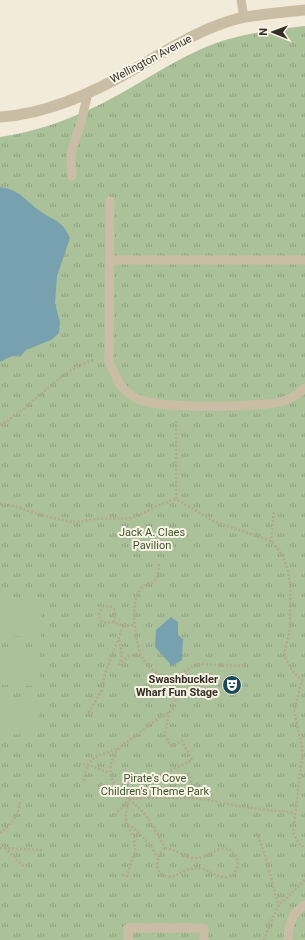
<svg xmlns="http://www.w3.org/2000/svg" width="305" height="940" font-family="Roboto,sans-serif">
	<defs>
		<pattern id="park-tufts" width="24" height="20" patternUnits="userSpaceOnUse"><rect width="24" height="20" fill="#abc19a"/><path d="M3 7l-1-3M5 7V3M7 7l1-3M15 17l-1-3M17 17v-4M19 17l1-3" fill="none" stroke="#8c9d7e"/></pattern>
	</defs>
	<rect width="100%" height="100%" fill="#f2ebd9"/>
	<path fill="url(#park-tufts)" d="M305,26V940H0V137C36,132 71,119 103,103C136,86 166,65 199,50C232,35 269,30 305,26Z"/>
	<path fill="#abc19a" d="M0,600L42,601L41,637L0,636Z
		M0,649L40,650L39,686L0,685Z
		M0,698L39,699L38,735L0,734Z"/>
	<path fill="#78a1af" d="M0,187C21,190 25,201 40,211C54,221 62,220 70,238L57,276L55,303L60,322L59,333L51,340L26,350L21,356C12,354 7,359 0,362Z
		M171,617L178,622V635L183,639L182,660L172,666L155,647L156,630Z"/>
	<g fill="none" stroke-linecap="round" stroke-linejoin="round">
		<path stroke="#b5a890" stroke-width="2.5" stroke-dasharray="2 2" stroke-linecap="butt" d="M176,421V499L215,522L269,540C291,558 291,584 290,610C290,618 290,627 289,635C288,642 284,648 285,655C287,666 294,673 302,680L294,711L302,747V757L293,832L298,843L305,848
			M0,425C7,422 12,417 18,413C44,394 62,370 94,360
			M0,504L10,505L49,517L72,522H81L92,519L131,518L144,513L154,507L176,499
			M271,542L274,511
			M159,564C158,591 148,577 140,590C130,605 135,637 140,653C147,673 180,683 175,703C173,712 165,714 158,719C150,724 142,731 134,737C129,741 123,744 119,748C112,756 108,770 112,779C117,793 131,799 141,810C151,821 158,835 165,848
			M114,622L106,623L101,621C98,616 99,612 103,607L110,606L114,609L115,616L114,622L123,626L135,625
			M119,665L122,655L119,639
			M119,665L129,656L140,654
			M167,682L197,664L246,666
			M93,714L89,712L102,690L105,674L123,626
			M79,764C90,764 99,769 109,773
			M188,773L192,785V798
			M160,776L192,760L182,741L171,746L165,735L169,712
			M84,781C86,756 97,756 118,749
			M115,815L129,799L144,798H192L209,800L237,806L294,813
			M128,824C141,834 150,843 157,857
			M0,833C12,824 19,816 20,801
			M258,836L267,861L276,897L279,905
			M0,848L44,850
			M5,848L24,867
			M165,848C176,849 183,857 194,858C205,859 210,852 220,849C231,846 240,857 237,867C230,890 210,868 198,868C194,868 190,869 186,870C179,873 174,879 166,876C153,871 156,856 165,848Z
			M122,875L127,876L135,851L134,838L126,823V814L129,800
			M264,940L272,919L279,905L305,880"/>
		<path stroke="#cabda5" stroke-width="9" d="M241,0L244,17
			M72,176L71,160L72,149L80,126L88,93
			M110,201L109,361C116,379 120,390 138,399C156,409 263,408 284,401C292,398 299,394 305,388
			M110,260H305
			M128,940V928H204V940
			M288,940C288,927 292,912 305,905"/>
		<path stroke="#cabda5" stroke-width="11" d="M0,117C49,114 97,91 138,67C163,53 187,37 213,27C223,23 234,19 245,17C265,14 285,12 305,10"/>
	</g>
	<defs>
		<symbol id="theatre-disc" viewBox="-11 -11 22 22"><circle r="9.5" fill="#1c4757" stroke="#f9f4e6"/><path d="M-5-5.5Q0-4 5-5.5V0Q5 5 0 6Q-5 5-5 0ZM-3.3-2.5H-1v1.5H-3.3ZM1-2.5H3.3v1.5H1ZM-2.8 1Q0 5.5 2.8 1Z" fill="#fff"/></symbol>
	</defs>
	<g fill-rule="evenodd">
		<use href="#theatre-disc" x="221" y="674" width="22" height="22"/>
	</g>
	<g text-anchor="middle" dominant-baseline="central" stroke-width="4" stroke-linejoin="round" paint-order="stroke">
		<g font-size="11" fill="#352e27" stroke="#f9f4e6">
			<text transform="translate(151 59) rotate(-28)">Wellington Avenue</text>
		</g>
		<g font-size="11" fill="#3c542a" stroke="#f9f4e6">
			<text x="152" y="532">Jack A. Claes<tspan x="152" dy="13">Pavilion</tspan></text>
			<text x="155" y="778">Pirate's Cove<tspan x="155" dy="13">Children's Theme Park</tspan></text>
		</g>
		<g font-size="11" font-weight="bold" fill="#352e27" stroke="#f9f4e6" text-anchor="end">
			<text x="218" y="679">Swashbuckler<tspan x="218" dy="13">Wharf Fun Stage</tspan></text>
		</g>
	</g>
	<g transform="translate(273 32) rotate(271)" stroke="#f9f4e6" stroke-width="3" paint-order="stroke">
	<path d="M0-3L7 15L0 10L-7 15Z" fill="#352e27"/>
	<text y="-6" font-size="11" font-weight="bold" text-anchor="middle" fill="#352e27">N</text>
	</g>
</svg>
